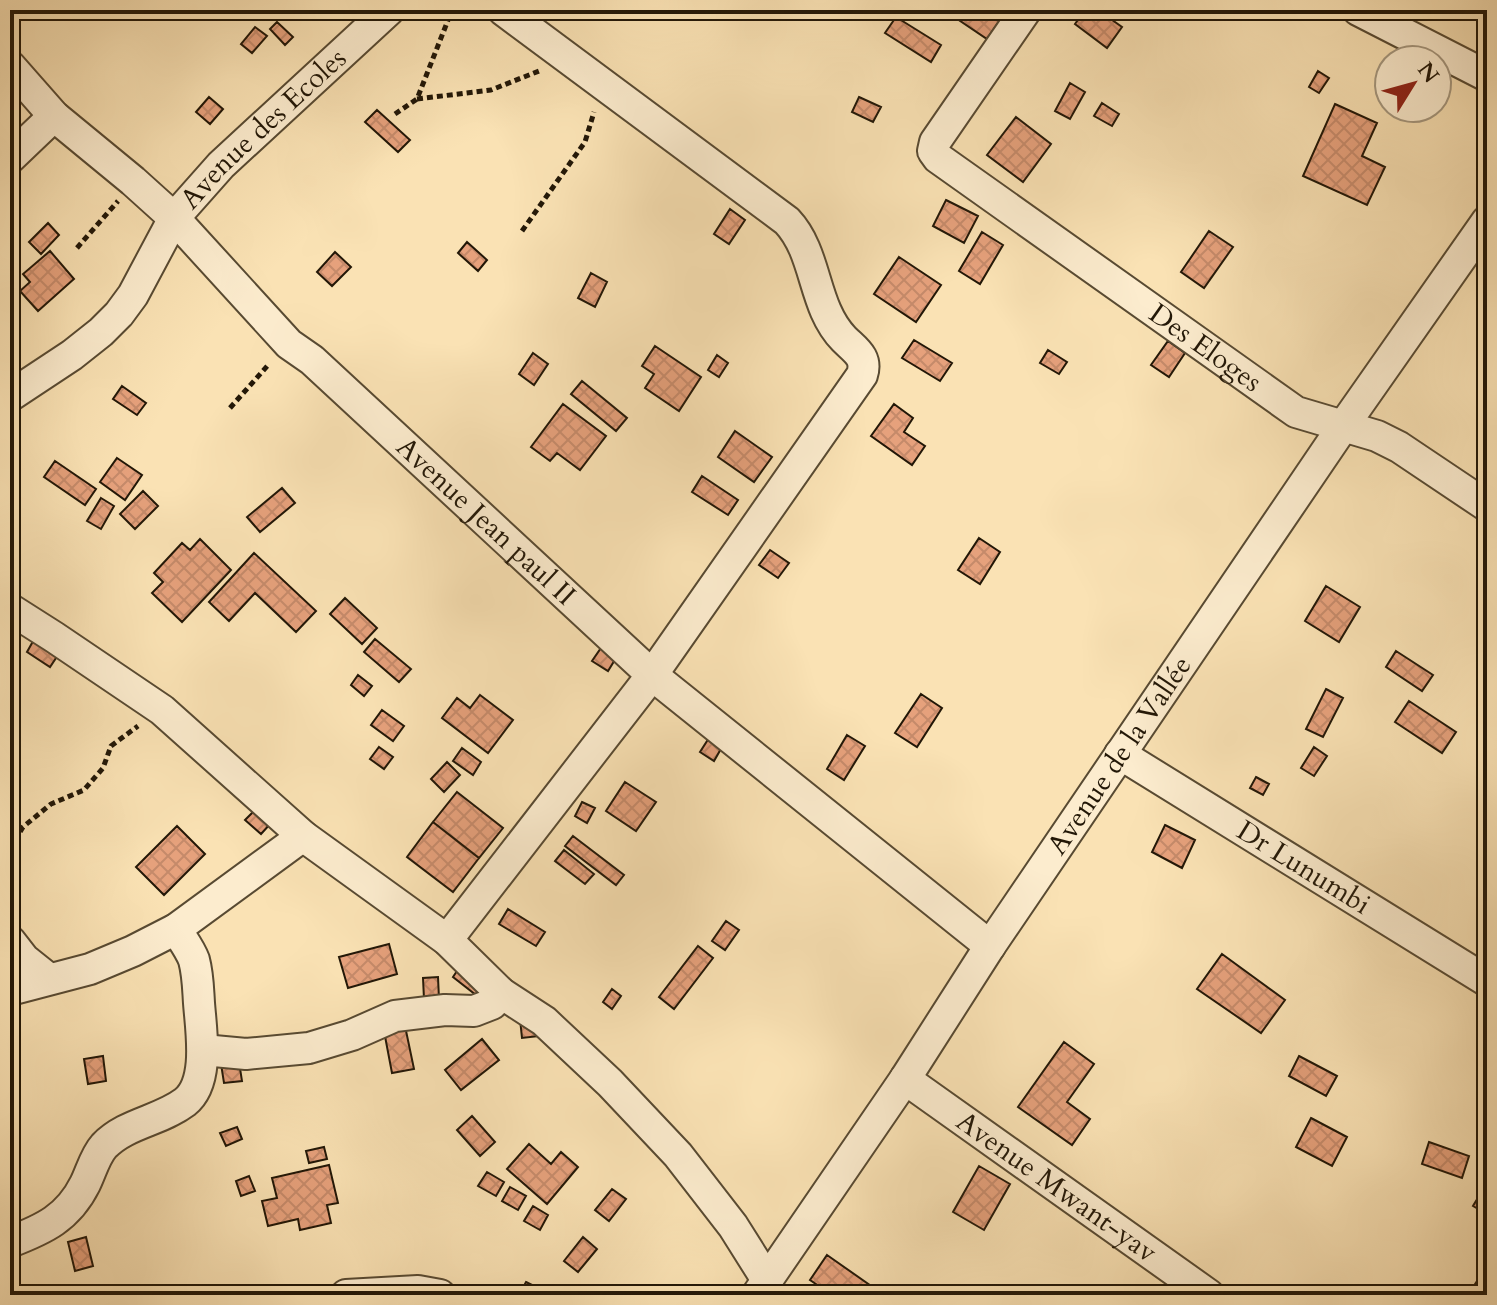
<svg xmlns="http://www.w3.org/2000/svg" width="1497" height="1305" font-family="Cardo,serif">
	<defs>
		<pattern id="building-cross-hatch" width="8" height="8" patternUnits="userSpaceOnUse" patternTransform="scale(2)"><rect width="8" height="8" fill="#e6a17c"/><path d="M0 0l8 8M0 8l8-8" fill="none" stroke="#c58a6a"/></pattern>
	</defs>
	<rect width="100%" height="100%" fill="#fae2b4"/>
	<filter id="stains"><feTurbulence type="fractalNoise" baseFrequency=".0025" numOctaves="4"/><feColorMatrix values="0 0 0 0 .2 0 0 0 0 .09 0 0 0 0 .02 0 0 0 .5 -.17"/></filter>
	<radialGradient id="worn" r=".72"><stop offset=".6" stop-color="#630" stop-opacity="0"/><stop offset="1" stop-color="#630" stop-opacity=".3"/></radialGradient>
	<path fill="url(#building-cross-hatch)" stroke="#221707" stroke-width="2" d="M944,10H998L1004,14L987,39Z
		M1085,10H1098L1122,27L1107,48L1075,24Z
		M896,17L941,45L931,62L885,33Z
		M277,22L293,37L285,45L270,29Z
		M255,27L267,36L252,53L241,44Z
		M1318,71L1329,78L1319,93L1309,87Z
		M1070,83L1085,92L1070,119L1055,111Z
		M209,97L223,109L210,124L196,112Z
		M859,97L881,107L873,122L852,112Z
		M1102,103L1119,114L1112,126L1094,116Z
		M1335,104L1377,123L1362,156L1385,167L1367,205L1303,176Z
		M377,110L410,140L398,152L365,122Z
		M1016,117L1051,144L1023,182L987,155Z
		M946,200L978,216L964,243L933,226Z
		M730,209L745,220L729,244L714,234Z
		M48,223L59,235L41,254L29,242Z
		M1209,231L1233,247L1204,288L1181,272Z
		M982,232L1003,245L980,284L959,271Z
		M467,242L487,260L478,271L458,253Z
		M50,251L74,279L38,311L20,291L30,282L23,274Z
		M335,252L351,267L332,286L317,272Z
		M899,257L941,285L916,322L874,294Z
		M591,273L607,282L595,307L578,298Z
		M914,340L952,363L940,381L902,358Z
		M1168,341L1185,353L1169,377L1151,365Z
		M655,346L701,377L679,411L645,388L654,374L642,366Z
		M1048,350L1067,362L1059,374L1040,363Z
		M533,353L548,364L534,385L519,374Z
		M717,355L728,363L719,377L708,370Z
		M582,381L627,418L616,431L571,394Z
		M122,386L146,403L137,415L113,399Z
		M563,404L606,436L580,470L557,453L550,461L531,447Z
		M894,404L913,418L904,432L925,446L912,465L871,436Z
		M735,431L772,457L754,482L718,457Z
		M117,458L142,475L125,500L100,482Z
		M55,461L96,489L85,505L44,477Z
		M702,476L738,500L728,515L692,492Z
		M282,488L295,503L260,532L247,517Z
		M143,491L158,506L135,529L120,514Z
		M101,498L114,506L101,529L87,521Z
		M979,538L1000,552L980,584L958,570Z
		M200,539L231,570L182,622L152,593L163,582L154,573L182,543L190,550Z
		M770,550L789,563L778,578L759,565Z
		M254,553L316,611L296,632L255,593L229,621L209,602Z
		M1326,586L1360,607L1339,642L1305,621Z
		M345,598L377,628L362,644L330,614Z
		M36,636L60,652L50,667L27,652Z
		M375,639L411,669L399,682L364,652Z
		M601,648L616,658L608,671L592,661Z
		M1396,651L1433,675L1422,691L1386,667Z
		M358,675L372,686L364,696L351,685Z
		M1326,689L1343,698L1323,737L1306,729Z
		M921,694L942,708L917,747L895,733Z
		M480,695L513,720L488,753L442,718L457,698L470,708Z
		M1409,701L1456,732L1442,753L1395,722Z
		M382,710L404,726L393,741L371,725Z
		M847,735L865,746L844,780L827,769Z
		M709,738L722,747L714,761L700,752Z
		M379,747L393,757L384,769L370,759Z
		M1314,747L1327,756L1314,776L1301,768Z
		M462,748L481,762L473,775L453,761Z
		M447,762L460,775L444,792L431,779Z
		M1256,777L1269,784L1263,795L1250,788Z
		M625,782L656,802L636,831L606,811Z
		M457,792L503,828L479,858L433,822Z
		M582,802L595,808L587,823L575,816Z
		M256,809L271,823L261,834L245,820Z
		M433,822L479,858L453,892L407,857Z
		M1165,825L1195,840L1182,868L1152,852Z
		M177,826L205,854L164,895L136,867Z
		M573,836L624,875L616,885L565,846Z
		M564,850L594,874L585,884L555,861Z
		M508,909L545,932L536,946L499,924Z
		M726,921L739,930L725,950L712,941Z
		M389,944L397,974L348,988L339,957Z
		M698,946L713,958L674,1009L659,997Z
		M1222,954L1285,1000L1261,1033L1197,989Z
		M461,965L485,983L476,995L453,977Z
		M438,977L439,999H424L423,978Z
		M612,989L621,996L612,1009L603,1002Z
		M520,1019L539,1036L522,1038Z
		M405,1026L414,1069L392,1073L384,1031Z
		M482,1039L499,1060L461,1090L445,1070Z
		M1064,1042L1094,1064L1067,1102L1090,1119L1072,1145L1018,1107Z
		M103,1056L106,1081L88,1084L84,1059Z
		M1299,1056L1337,1076L1326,1096L1289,1076Z
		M239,1062L242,1081L224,1083L221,1064Z
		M472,1116L495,1142L480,1156L457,1130Z
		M1311,1118L1347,1137L1332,1166L1296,1147Z
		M237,1127L242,1139L226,1146L220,1133Z
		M1429,1142L1469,1156L1462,1178L1422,1164Z
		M529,1144L551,1164L561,1152L578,1167L547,1204L507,1169Z
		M324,1147L327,1159L309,1163L306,1151Z
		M329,1165L338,1203L327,1205L331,1223L300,1230L298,1219L268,1226L262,1201L277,1198L272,1178Z
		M979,1166L1010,1184L984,1230L953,1212Z
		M487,1172L504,1182L496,1196L478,1186Z
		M249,1176L255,1191L241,1196L236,1181Z
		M510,1187L526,1196L518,1210L502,1201Z
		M612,1189L626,1199L609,1221L595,1210Z
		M1482,1191L1487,1194V1214L1473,1206Z
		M533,1206L548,1215L540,1230L524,1221Z
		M86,1237L93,1266L75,1271L68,1242Z
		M583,1237L597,1249L578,1272L564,1261Z
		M827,1255L884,1295H832L810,1280Z
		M1481,1275L1487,1279V1295H1468Z
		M526,1282L544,1291L542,1295H519Z
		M955,1287L969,1295H950Z"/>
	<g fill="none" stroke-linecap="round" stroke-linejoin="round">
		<defs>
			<g id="minor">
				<path id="s1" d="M1026,10L935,142L933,151L938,158L1296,412L1377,436L1399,447L1487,506"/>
				<path d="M1358,10L1487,76"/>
				<path id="s2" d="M10,66L54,116L133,181L174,218L289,344L312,360L652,675L990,946"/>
				<path d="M10,158L54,116"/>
				<path id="s3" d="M10,396L72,355L101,332L119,314L133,295L174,218L221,165L389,10"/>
				<path d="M10,609L54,637L162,710L303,836L447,940L501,993L544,1021L610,1083L678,1155L733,1226L767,1280"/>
				<path id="s4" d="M1120,754L1487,981"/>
				<path d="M447,940L652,675L862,375C868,357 855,350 844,339C812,306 818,254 787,221L503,10"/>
				<path d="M10,941L24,959L49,979"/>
				<path d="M10,990L90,969L133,951L176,929L303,836"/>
				<path d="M203,1050L246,1054L309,1048L352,1035L395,1016L445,1010L474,1011L492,1004L501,993"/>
				<path id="s5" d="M905,1079L1209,1295"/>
				<path d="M10,1242C44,1229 68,1218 85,1184C91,1172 95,1156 104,1146C126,1123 160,1121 185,1102C210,1082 201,1031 199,1003C198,988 198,975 194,960C190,949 182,939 176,929"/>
				<path d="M346,1295L418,1291L440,1295"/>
				<path id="s6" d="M757,1295L905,1079L990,946L1344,425L1487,221"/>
			</g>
		</defs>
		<use href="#minor" stroke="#584a32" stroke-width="34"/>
		<path stroke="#221707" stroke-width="5" stroke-dasharray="6 4" stroke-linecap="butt" d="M417,99L491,90L539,71
			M395,114L417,99L452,10
			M522,231L585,142L594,112
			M77,248L118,201
			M230,408L269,364
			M10,849L23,827L51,804L84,790L103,768L111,746L138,726"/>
		<use href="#minor" stroke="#fcecce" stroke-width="30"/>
	</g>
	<g text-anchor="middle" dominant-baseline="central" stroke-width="6" stroke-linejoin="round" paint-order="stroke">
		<g font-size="28" fill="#221707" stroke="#fcecce">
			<text stroke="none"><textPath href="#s3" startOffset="374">Avenue des Ecoles</textPath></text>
			<text stroke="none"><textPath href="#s1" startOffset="506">Des Eloges</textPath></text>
			<text stroke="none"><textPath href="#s2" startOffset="660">Avenue Jean paul II</textPath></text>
			<text stroke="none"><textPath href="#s6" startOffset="650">Avenue de la Vallée</textPath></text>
			<text stroke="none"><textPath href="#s4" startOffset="216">Dr Lunumbi</textPath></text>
			<text stroke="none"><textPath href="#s5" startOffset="186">Avenue Mwant-yav</textPath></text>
		</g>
	</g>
	<rect width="1497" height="1305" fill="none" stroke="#fae2b4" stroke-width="40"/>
	<rect x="12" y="12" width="1473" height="1281" fill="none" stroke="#221707" stroke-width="4"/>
	<rect x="20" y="20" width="1457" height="1265" fill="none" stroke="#221707" stroke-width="2"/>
	<g transform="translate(1413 84) rotate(53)"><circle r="38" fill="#fcecce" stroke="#a5977e" stroke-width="2"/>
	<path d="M0-6L14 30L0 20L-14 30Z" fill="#8f2418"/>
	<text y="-12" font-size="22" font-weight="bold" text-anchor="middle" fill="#221707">N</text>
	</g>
	<rect width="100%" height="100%" filter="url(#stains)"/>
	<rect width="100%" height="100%" fill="url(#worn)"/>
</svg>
